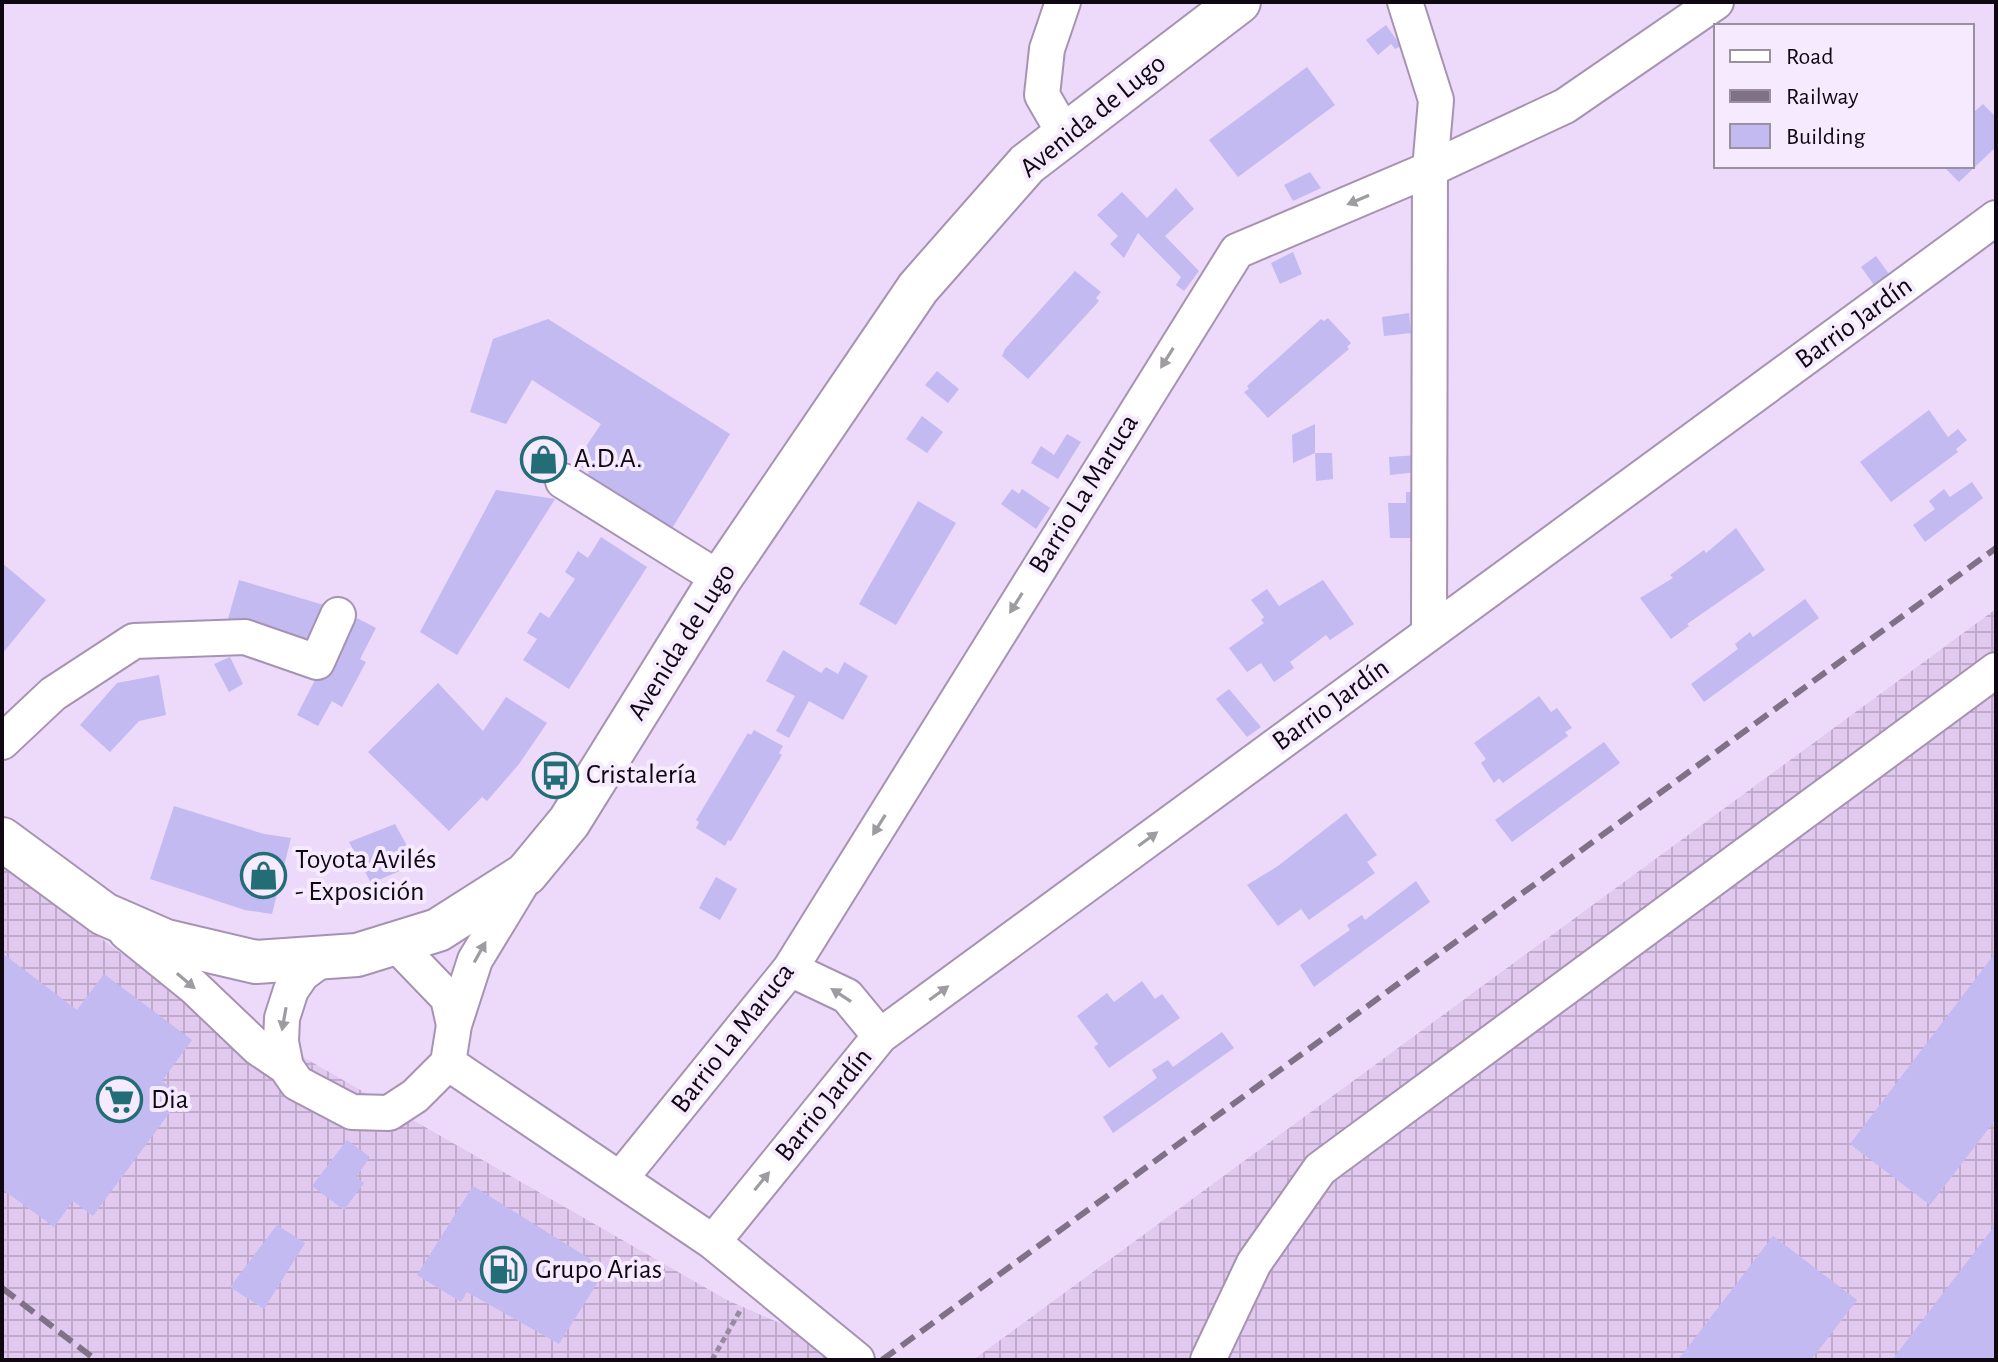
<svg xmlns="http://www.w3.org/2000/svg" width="1998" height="1362" font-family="'Alegreya Sans',sans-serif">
	<defs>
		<pattern id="industrial-grid" width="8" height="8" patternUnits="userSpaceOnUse" patternTransform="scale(2)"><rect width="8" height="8" fill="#e1c9ef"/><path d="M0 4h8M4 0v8" fill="none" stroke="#c0abcc"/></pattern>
	</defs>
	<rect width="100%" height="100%" fill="#edd9fa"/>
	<path fill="url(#industrial-grid)" d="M1996,609V1360H973Z
		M2,861L116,950L727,1300L864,1360H2Z"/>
	<path fill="#c2baf1" d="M1386,25L1401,46L1395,49L1391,44L1378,55L1366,40Z
		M1307,67L1335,105L1238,177L1209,140Z
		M1983,104L1996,117V147L1959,182L1943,166H1972V114Z
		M1310,172L1321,188L1293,201L1284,185Z
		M1176,188L1194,209L1165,236L1199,271L1184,291L1176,285L1181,277L1138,233L1124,258L1110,244L1118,236L1097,215L1122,192L1147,218Z
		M1293,252L1302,274L1280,284L1271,263Z
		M1876,256L1889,274L1874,285L1861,267Z
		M1075,271L1101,292L1096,298L1099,301L1028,379L1002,356L1005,349Z
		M1409,313L1411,333L1384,336L1382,317Z
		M1328,318L1351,343L1347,347L1349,349L1268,418L1244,392L1249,389L1247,386L1321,319L1324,321Z
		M548,319L730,434L671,530L586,477L589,472L575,463L601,424L532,380L506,424L470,412L493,339Z
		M937,371L959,389L948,403L925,385Z
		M1929,410L1948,437L1958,429L1967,440L1956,449L1958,452L1891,502L1860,462Z
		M922,416L943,432L927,453L906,439Z
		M1315,424V453H1332L1333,479L1316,481L1315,453L1293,463L1292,435Z
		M1067,434L1081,442L1058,479L1031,463L1041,446L1054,455Z
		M1419,455V472L1390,475L1389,457Z
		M1972,482L1983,498L1925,542L1913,525L1935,509L1929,501L1944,489L1950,497Z
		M1012,489L1019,494L1022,489L1050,508L1036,529L1001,504Z
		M496,490L555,499L457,655L420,632Z
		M1406,492H1418L1420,538H1390L1388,503H1406Z
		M918,501L956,523L896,625L859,604Z
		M1736,528L1765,570L1687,624L1689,626L1671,639L1640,598L1673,578L1670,575L1704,550L1706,553Z
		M601,537L647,567L569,689L523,660L537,639L527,633L540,612L549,618L575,579L565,572L578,551L588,558Z
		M2,563L46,600L2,654Z
		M239,580L324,605L312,644L228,619Z
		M1323,580L1354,624L1330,640L1326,635L1290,662L1294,668L1274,682L1261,663L1247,672L1229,648L1264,623L1261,620L1264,617L1251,600L1267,589L1279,606Z
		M1805,599L1819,618L1704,702L1691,684L1738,649L1735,644L1750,632L1753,637Z
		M349,614L376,628L360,659L366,662L342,707L332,701L318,726L297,715Z
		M783,650L821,673L826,667L838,674L844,662L868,676L843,720L809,701L789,738L776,731L795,696L766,681Z
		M230,657L243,684L229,692L214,664Z
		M159,675L166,715L139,721L110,752L80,725L117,683Z
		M438,683L483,731L506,697L547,723L519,764L487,801L482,797L449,831L368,752Z
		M1229,689L1261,727L1247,737L1216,699Z
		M1539,696L1551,712L1557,708L1572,728L1565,732L1568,736L1503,783L1499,778L1494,783L1481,763L1486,759L1474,743Z
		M754,730L783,746L779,753L782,755L731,841L728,840L725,846L696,828L699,822L696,820L748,733L751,735Z
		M1604,742L1620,763L1512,842L1495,820Z
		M174,806L264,834L291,838L272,914L245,910L150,879Z
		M1346,813L1377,855L1367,862L1375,873L1309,920L1301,909L1278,926L1247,885L1278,866Z
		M395,824L417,864L371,883L349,842Z
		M716,877L737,889L720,920L699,908Z
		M1416,881L1430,902L1314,987L1300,965L1350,930L1347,925L1362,915L1365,920Z
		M1996,952V1119L1930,1205L1850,1144Z
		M2,953L77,1010L104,974L192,1040L162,1081L182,1096L93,1216L73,1201L54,1227L2,1189Z
		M1142,981L1155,999L1162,994L1180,1018L1109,1068L1094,1047L1098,1044L1077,1016L1107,993L1114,1002Z
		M1222,1032L1234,1048L1113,1133L1103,1117L1157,1078L1152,1070L1168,1060L1173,1067Z
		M347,1140L370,1157L356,1177L364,1183L344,1210L312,1186Z
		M473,1186L606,1269L559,1344L467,1292L461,1302L417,1275Z
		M1996,1224V1360H1892Z
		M277,1225L305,1243L264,1309L230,1287Z
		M1773,1236L1857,1300L1811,1360H1678Z"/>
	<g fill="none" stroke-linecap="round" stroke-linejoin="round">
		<defs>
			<path id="minor" d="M1063,2L1047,49L1042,95L1065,135
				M1405,2L1436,100L1430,169L1429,633
				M563,481L720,579
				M2,742L53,694L134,641L245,637L317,662L338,615
				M126,932L194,987L258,1048L286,1067
				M395,943L448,998L454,1025
				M325,957L302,974L291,990L282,1018L281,1042L286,1067L297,1083L352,1112L389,1113L415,1096L448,1063L454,1025L475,960L526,876
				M790,969L847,996L880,1036
				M448,1063L713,1242L857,1360
				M620,1179L790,969L1237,251L1430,169L1565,106L1716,2
				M713,1242L880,1036L1996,218
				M1208,1360L1254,1263L1320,1169L1996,670"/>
			<path id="major" d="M2,839L104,914L166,941L256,962L357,955L438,930L526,874L569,822L720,579L918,288L1027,164L1239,2"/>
		</defs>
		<use href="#minor" stroke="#a693b1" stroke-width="38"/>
		<use href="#major" stroke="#a693b1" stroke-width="46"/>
		<path stroke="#998aa3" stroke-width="5" stroke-dasharray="6 4" stroke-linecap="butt" d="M712,1360L741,1309"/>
		<use href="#minor" stroke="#fff" stroke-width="34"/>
		<use href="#major" stroke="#fff" stroke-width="42"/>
		<path stroke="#7f7187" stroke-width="6" stroke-dasharray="16 8" stroke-linecap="butt" d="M2,1288L96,1360
			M882,1360L1996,548"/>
	</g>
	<defs><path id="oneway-solid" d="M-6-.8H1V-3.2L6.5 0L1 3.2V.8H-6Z" transform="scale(2)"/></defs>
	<g fill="#9f9ca1">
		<use href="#oneway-solid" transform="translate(1358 200) rotate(157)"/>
		<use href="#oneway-solid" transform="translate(1167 358) rotate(122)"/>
		<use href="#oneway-solid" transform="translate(1016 603) rotate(122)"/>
		<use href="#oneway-solid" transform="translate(879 825) rotate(122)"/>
		<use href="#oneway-solid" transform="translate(1148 839) rotate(-36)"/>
		<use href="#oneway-solid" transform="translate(480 952) rotate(-61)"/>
		<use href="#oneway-solid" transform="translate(186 981) rotate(40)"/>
		<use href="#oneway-solid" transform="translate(939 993) rotate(-36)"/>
		<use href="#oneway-solid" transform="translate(841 995) rotate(-147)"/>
		<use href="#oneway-solid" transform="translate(284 1019) rotate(100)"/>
		<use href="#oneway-solid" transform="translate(762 1181) rotate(-51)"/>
	</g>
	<defs>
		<symbol id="shop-ring" viewBox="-11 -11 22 22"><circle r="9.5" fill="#f6eafe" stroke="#236d76" stroke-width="1.5"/><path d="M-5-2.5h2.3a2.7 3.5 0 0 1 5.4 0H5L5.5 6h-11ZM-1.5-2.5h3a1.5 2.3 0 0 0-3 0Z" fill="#236d76"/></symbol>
		<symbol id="bus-ring" viewBox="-11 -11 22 22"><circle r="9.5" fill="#f6eafe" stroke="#236d76" stroke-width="1.5"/><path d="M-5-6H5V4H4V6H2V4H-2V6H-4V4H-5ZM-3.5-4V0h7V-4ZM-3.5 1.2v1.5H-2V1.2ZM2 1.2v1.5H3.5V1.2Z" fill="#236d76"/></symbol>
		<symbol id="supermarket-ring" viewBox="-11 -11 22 22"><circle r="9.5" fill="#f6eafe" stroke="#236d76" stroke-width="1.5"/><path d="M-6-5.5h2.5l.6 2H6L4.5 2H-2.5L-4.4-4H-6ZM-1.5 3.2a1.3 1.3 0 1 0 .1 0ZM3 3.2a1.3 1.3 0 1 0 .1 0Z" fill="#236d76"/></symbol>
		<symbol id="fuel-ring" viewBox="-11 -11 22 22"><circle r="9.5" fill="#f6eafe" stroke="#236d76" stroke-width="1.5"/><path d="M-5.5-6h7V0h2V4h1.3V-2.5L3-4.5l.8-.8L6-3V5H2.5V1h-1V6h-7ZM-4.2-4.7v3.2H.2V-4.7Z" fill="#236d76"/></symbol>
	</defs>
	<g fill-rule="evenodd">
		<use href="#shop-ring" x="518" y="434" width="51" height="51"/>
		<use href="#bus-ring" x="530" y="750" width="51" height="51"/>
		<use href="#shop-ring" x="238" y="850" width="51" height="51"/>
		<use href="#supermarket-ring" x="94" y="1074" width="51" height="51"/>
		<use href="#fuel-ring" x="478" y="1244" width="51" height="51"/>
	</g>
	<g text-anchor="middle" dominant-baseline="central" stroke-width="8" stroke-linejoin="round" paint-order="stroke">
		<g font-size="28" fill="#0f0813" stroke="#f6eafe">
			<text transform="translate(1093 116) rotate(-39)">Avenida de Lugo</text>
			<text transform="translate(1854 323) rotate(-36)">Barrio Jardín</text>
			<text transform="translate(1084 494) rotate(-58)">Barrio La Maruca</text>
			<text transform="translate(682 642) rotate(-58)">Avenida de Lugo</text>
			<text transform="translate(1331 705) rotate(-36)">Barrio Jardín</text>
			<text transform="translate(733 1038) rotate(-52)">Barrio La Maruca</text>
			<text transform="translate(824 1105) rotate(-51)">Barrio Jardín</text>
		</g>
		<g font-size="28" fill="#0f0813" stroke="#f6eafe" text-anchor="start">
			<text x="574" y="459">A.D.A.</text>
			<text x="586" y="775">Cristalería</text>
			<text x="295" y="860">Toyota Avilés<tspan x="295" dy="32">- Exposición</tspan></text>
			<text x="151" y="1100">Dia</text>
			<text x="535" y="1270">Grupo Arias</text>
		</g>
	</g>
	<rect width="1998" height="1362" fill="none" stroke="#0f0813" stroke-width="8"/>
	<rect x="1714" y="24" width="260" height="144" fill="#f6eafe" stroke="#9a90a0" stroke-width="2"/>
	<rect x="1730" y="50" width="40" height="12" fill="#ffffff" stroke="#9a90a0" stroke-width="2"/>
	<text x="1786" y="64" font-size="24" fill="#0f0813">Road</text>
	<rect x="1730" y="90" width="40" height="12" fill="#7f7187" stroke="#9a90a0" stroke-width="2"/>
	<text x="1786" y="104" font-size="24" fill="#0f0813">Railway</text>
	<rect x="1730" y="124" width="40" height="24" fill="#c2baf1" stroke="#9a90a0" stroke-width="2"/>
	<text x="1786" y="144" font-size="24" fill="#0f0813">Building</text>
</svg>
